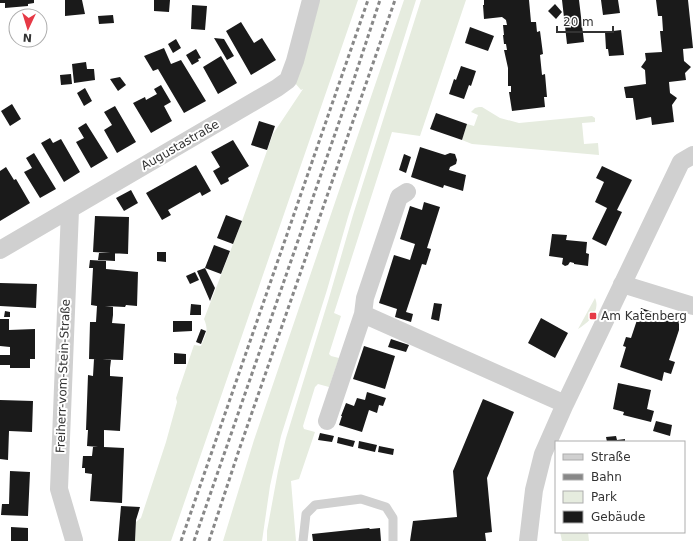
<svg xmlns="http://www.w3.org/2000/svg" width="693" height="541" font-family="'DejaVu Sans',sans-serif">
	<rect width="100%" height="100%" fill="#fff"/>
	<path fill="#e6ecdf" d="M318,0H358L171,541H135L136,522L141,518L166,442L177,402L176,398L194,345L201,346C206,334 209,331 204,319L242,221L273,134L303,89L301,90L295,83Z
		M404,0H416L348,217L327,290L281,436L270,486L262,541H223L254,440Z
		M421,0H466L420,136L392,132L334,313L341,316L329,354L331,356L339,358L329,387L318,384L315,387L303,426L304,429L315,432L299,479L291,481L296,541H267V531L278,471L286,438L329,298L353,215Z
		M479,107H482L500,118L519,123L592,116L595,118V122L582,123L584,144L598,143L599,155L472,144L462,140L467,124L474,126L478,115L471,112L475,108Z
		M595,298C601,311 588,323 578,329Z
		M560,532H588L589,541H562Z"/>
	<path fill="#1a1a1a" d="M0,0H34V3L28,4V6L5,8V3H0Z
		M65,0H82L85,14L65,16Z
		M154,0H170L169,12L154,11Z
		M484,0H529L531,22H536L537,32L540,31L543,54L540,55L542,75L545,74L547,97H544L545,107L512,111L509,92H511V86H508V68L504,50H507L506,44H504L503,35H504L503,25H507L506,20L502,17L484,19L483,5H484Z
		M562,0H579L584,42L567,44Z
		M601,0H618L620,13L603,15Z
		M656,0H688L693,48L683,49L684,61L691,67L685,73L686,80L669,82L670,93L677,98L672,105L674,122L652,125L651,117L636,120L633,98H626L624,87L646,84L645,70L641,67L646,60L645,53L662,52L660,31H663L662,16H658Z
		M555,4L562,12L556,19L548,11Z
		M192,5L207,6L205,30L191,29Z
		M113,15L114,23L99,24L98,16Z
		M241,22L254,43L262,38L276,60L251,75L226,31Z
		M470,27L494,36L488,51L465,43Z
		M621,30L624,55L609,56L608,49H606L605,32Z
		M214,38L224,39L234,56L227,60Z
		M176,39L181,48L173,53L168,44Z
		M164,48L171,64L181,60L206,101L184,113L158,69L153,71L144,56Z
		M196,49L201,58L198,59L199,61L192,65L186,55Z
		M221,56L237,83L218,94L203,67Z
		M86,62L87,69H94L95,80L74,83L72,64Z
		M461,66L476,71L471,86L469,85L464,99L449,94L454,79L456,80Z
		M71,74L72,84L61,85L60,75Z
		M120,77L126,85L118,91L110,79Z
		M161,85L171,102L164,106L172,121L151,133L133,103L145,97L146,100L157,94L154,89Z
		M85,88L92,101L84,106L77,93Z
		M12,104L21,119L10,126L1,111Z
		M115,106L136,142L117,153L104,130L112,125L104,112Z
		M436,113L467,124L462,140L430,129Z
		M259,121L275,126L267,150L251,145Z
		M86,123L108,158L91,168L76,142L84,138L78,128Z
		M50,138L53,143L61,139L80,172L64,182L41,143Z
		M233,140L249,166L228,178L229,181L221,185L213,171L220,167L211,152Z
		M420,147L445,155L450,153L455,154L457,160L456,164L450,167L449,170L466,175L463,191L444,185L443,188L411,177Z
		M34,153L56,189L40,198L24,172L32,168L26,158Z
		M404,154L411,157L406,173L399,170Z
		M196,165L211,191L202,196L200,192L168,210L171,215L162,220L146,193Z
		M602,166L632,180L617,210L622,212L606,246L592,239L607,208L595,202L604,182L596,178Z
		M6,167L14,180L16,179L30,203L0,221V171Z
		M131,190L138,203L124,211L116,198Z
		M424,202L440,207L427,248L431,249L426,265L422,264L406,312L413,314L411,322L395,317L397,309L379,303L394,255L410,260L415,244L400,239L410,206L422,210Z
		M226,215L242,221L233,244L217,238Z
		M95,216L129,217L128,254L93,252Z
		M552,234L567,235L566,240L587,242L586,253L589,254L588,266L574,264V263L570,262L568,265L565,266L562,264L563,258L549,256Z
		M214,245L230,251L221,274L205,268Z
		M157,252H166V262L157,261Z
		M99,253H115V261L98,260Z
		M90,260L106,261V269L138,272L137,306L126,305L125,307L105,306L113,307V315L105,314L113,315L112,323L125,324L123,360L89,359L90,322H96L97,306L91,305L93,268H89Z
		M205,268L215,288L210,301L197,271Z
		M195,272L199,280L190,284L186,276Z
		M0,283L37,284L36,308L0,306Z
		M434,303L442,304L439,321L431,319Z
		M191,304L201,305V315H190Z
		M641,308L679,321V330L669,360L675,362L671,374L664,372L662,381L620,367L626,347L623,346L626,337L631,338Z
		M5,311L10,312V317H4Z
		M541,318L568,333L555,358L528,343Z
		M0,319H9V330L35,329V359H30V368H10V365H0V355H10V347L0,346Z
		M173,321H192V331L173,332Z
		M201,329L206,331L201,344L196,342Z
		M391,339L409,345L406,352L388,347Z
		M364,346L395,356L385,389L353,379Z
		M174,353L186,354V364H174Z
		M94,359L111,360L110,368H103H110V376L123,377L120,431L104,430V447L124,448L122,503L90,501L92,474L85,473V468H82L83,456H92L93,447H98L87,446L88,430H86L88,375L93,376Z
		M618,383L651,390L647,409L654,411L651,422L623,415L624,412L613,409Z
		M367,392L386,398L383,406L379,405L377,413L369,410L362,432L339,425L342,416H341L346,403L354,406L357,398L365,400Z
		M483,399L514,412L487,478L492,532L485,533L486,541H410L413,521L457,517L453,471Z
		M0,400L33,401L32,432L9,431L8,460L0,459Z
		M656,421L672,425L670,436L653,431Z
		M320,433L334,436L332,442L318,440Z
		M616,436L617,440L625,439V442H607L606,437Z
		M338,437L355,441L353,447L337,443Z
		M359,441L377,445L375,452L358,448Z
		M379,446L394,449L393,455L378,452Z
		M10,471L30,472L28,516L1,515L2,504H9Z
		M121,506L140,507L136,520L135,541H118Z
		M11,527L28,528V541H11Z
		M369,528L370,529L380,528L381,541H313L312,534Z"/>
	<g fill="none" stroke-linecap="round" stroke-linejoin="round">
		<path stroke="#d0d0d0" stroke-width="9" d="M303,541L306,514L315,505L361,499L386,507L393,518V541"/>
		<path stroke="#d0d0d0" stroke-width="18" d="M70,210L59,489L74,540
			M0,250L277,88L288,80L295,61L311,0
			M622,284L693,306
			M363,314L365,298L399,197L407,192
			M327,421L363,314L565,404
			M528,541L534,490L543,454L565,404L681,162L693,155"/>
		<path stroke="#888" stroke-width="3" stroke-dasharray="4 3" stroke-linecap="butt" d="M181,541L368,0
			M194,541L354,79L380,0
			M209,541L239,450L395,0"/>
	</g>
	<rect fill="#e63946" stroke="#fff" stroke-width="1.5" x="589" y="312" width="8" height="8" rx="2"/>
	<g text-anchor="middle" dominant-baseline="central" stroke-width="4" stroke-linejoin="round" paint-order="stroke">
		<g font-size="12" fill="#333" stroke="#fff">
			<text transform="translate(180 145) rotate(-30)">Augustastraße</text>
			<text transform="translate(63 376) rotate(-88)">Freiherr-vom-Stein-Straße</text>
		</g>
		<g font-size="12" fill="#333" stroke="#fff" text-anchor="start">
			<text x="601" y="316">Am Katenberg</text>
		</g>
	</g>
	<rect x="555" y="441" width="130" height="92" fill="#ffffff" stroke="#adadad"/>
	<rect x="563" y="454" width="20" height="6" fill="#d0d0d0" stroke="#adadad"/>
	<text x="591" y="461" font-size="12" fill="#333333">Straße</text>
	<rect x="563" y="474" width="20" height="6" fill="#888888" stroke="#adadad"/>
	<text x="591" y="481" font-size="12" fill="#333333">Bahn</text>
	<rect x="563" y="491" width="20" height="12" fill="#e6ecdf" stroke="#adadad"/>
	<text x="591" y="501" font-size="12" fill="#333333">Park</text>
	<rect x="563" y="511" width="20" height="12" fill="#1a1a1a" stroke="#adadad"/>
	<text x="591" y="521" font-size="12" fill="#333333">Gebäude</text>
	<g transform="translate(28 28) rotate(184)"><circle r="19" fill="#ffffff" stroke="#adadad"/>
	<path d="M0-3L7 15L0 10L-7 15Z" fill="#e63946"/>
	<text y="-6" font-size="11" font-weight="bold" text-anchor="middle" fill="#333333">N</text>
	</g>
	<path d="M557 26v6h56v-6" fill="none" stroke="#333333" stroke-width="2"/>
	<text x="563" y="26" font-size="12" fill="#333333" stroke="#ffffff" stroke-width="3" paint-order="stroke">20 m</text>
</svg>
